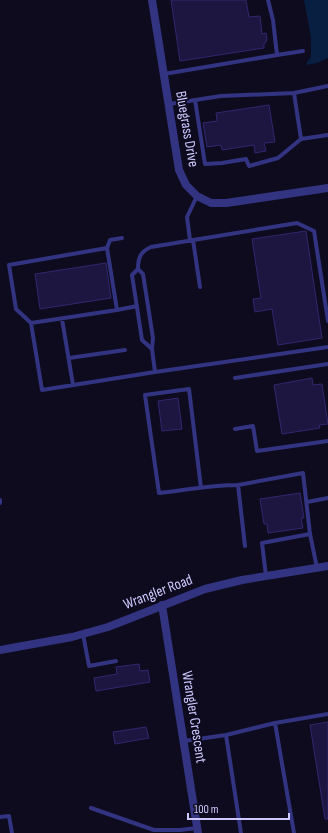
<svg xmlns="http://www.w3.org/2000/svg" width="328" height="833" font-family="'Sofia Sans Condensed',sans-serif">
	<rect width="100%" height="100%" fill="#0e0b1f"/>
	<path fill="#081f41" d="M304,0H328V58L317,63L307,65V62L311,57V37Z"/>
	<path fill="#1d1641" stroke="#32276e" d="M171,0H246L249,17L260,16L262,34L266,33L267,39L266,42L264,44V48L180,61Z
		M269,105L275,142L264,143L266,151L255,153L254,145L222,150L221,145L207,147L203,123L217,121L216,113Z
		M306,231L322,338L278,345L272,309L255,312L253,299L261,298L252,239Z
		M106,263L111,298L40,309L35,274Z
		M312,378L313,385L322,384L328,424L319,425L320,428L282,434L274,385Z
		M178,398L182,429L162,431L158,401Z
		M300,493L304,518H301L303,528L268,533L267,524H264L260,499Z
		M139,664L140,671L148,670L150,682L96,691L94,678L117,674L116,667Z
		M328,722V819H325L310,725Z
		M146,727L149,738L115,744L113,732Z"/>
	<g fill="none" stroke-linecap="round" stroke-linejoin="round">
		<path stroke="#333481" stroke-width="4" d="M268,0L273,20L277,55L303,51
			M164,74L277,55
			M294,93L328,86
			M169,104L221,96L294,93L301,139L278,158L249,166L246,159L222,163L205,164L195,100
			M301,139L328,135
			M122,238L110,240L107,248L9,265L16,309L31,323L117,310L137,306
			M190,240L187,217L197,196
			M193,240L200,287
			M107,248L117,310
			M138,269L132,275L142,340L152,349
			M62,319L73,385
			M328,321L314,231L297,223L151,247C140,252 138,258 138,269L143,274L153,338L152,349L155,372L328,347
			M31,323L42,390L155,372
			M69,358L125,350
			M235,378L328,364
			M235,429L253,426L257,451L328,441
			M201,488L189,389L145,395L159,493C185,490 211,485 238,485
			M0,500V503
			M307,502L328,498
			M245,546L238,485L303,473L310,534
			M266,576L262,543L310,534L317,568
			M83,634L89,666L116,661
			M226,735L275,723
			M184,741L226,735L241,833
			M91,808L154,830H180L197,828
			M0,817L9,816L12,833
			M294,833L275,723L328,714"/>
		<path stroke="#333481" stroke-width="8" d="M152,0L179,170L186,185L197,196L211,203H226L328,188
			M162,605L198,833
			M0,650L72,637L108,627L205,589L242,580L328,566"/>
	</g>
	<g text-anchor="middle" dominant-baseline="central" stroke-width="4" stroke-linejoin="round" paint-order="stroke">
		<g font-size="15" fill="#cdc9ff" stroke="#0e0b1f">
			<text transform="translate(187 129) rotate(80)">Bluegrass Drive</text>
			<text transform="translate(158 592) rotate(-21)">Wrangler Road</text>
			<text transform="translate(194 717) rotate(81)">Wrangler Crescent</text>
		</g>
	</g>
	<path d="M188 813v6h101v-6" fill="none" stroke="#cdc9ff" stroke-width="2"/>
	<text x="194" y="813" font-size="12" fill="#cdc9ff" stroke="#0e0b1f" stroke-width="3" paint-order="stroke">100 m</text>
</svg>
